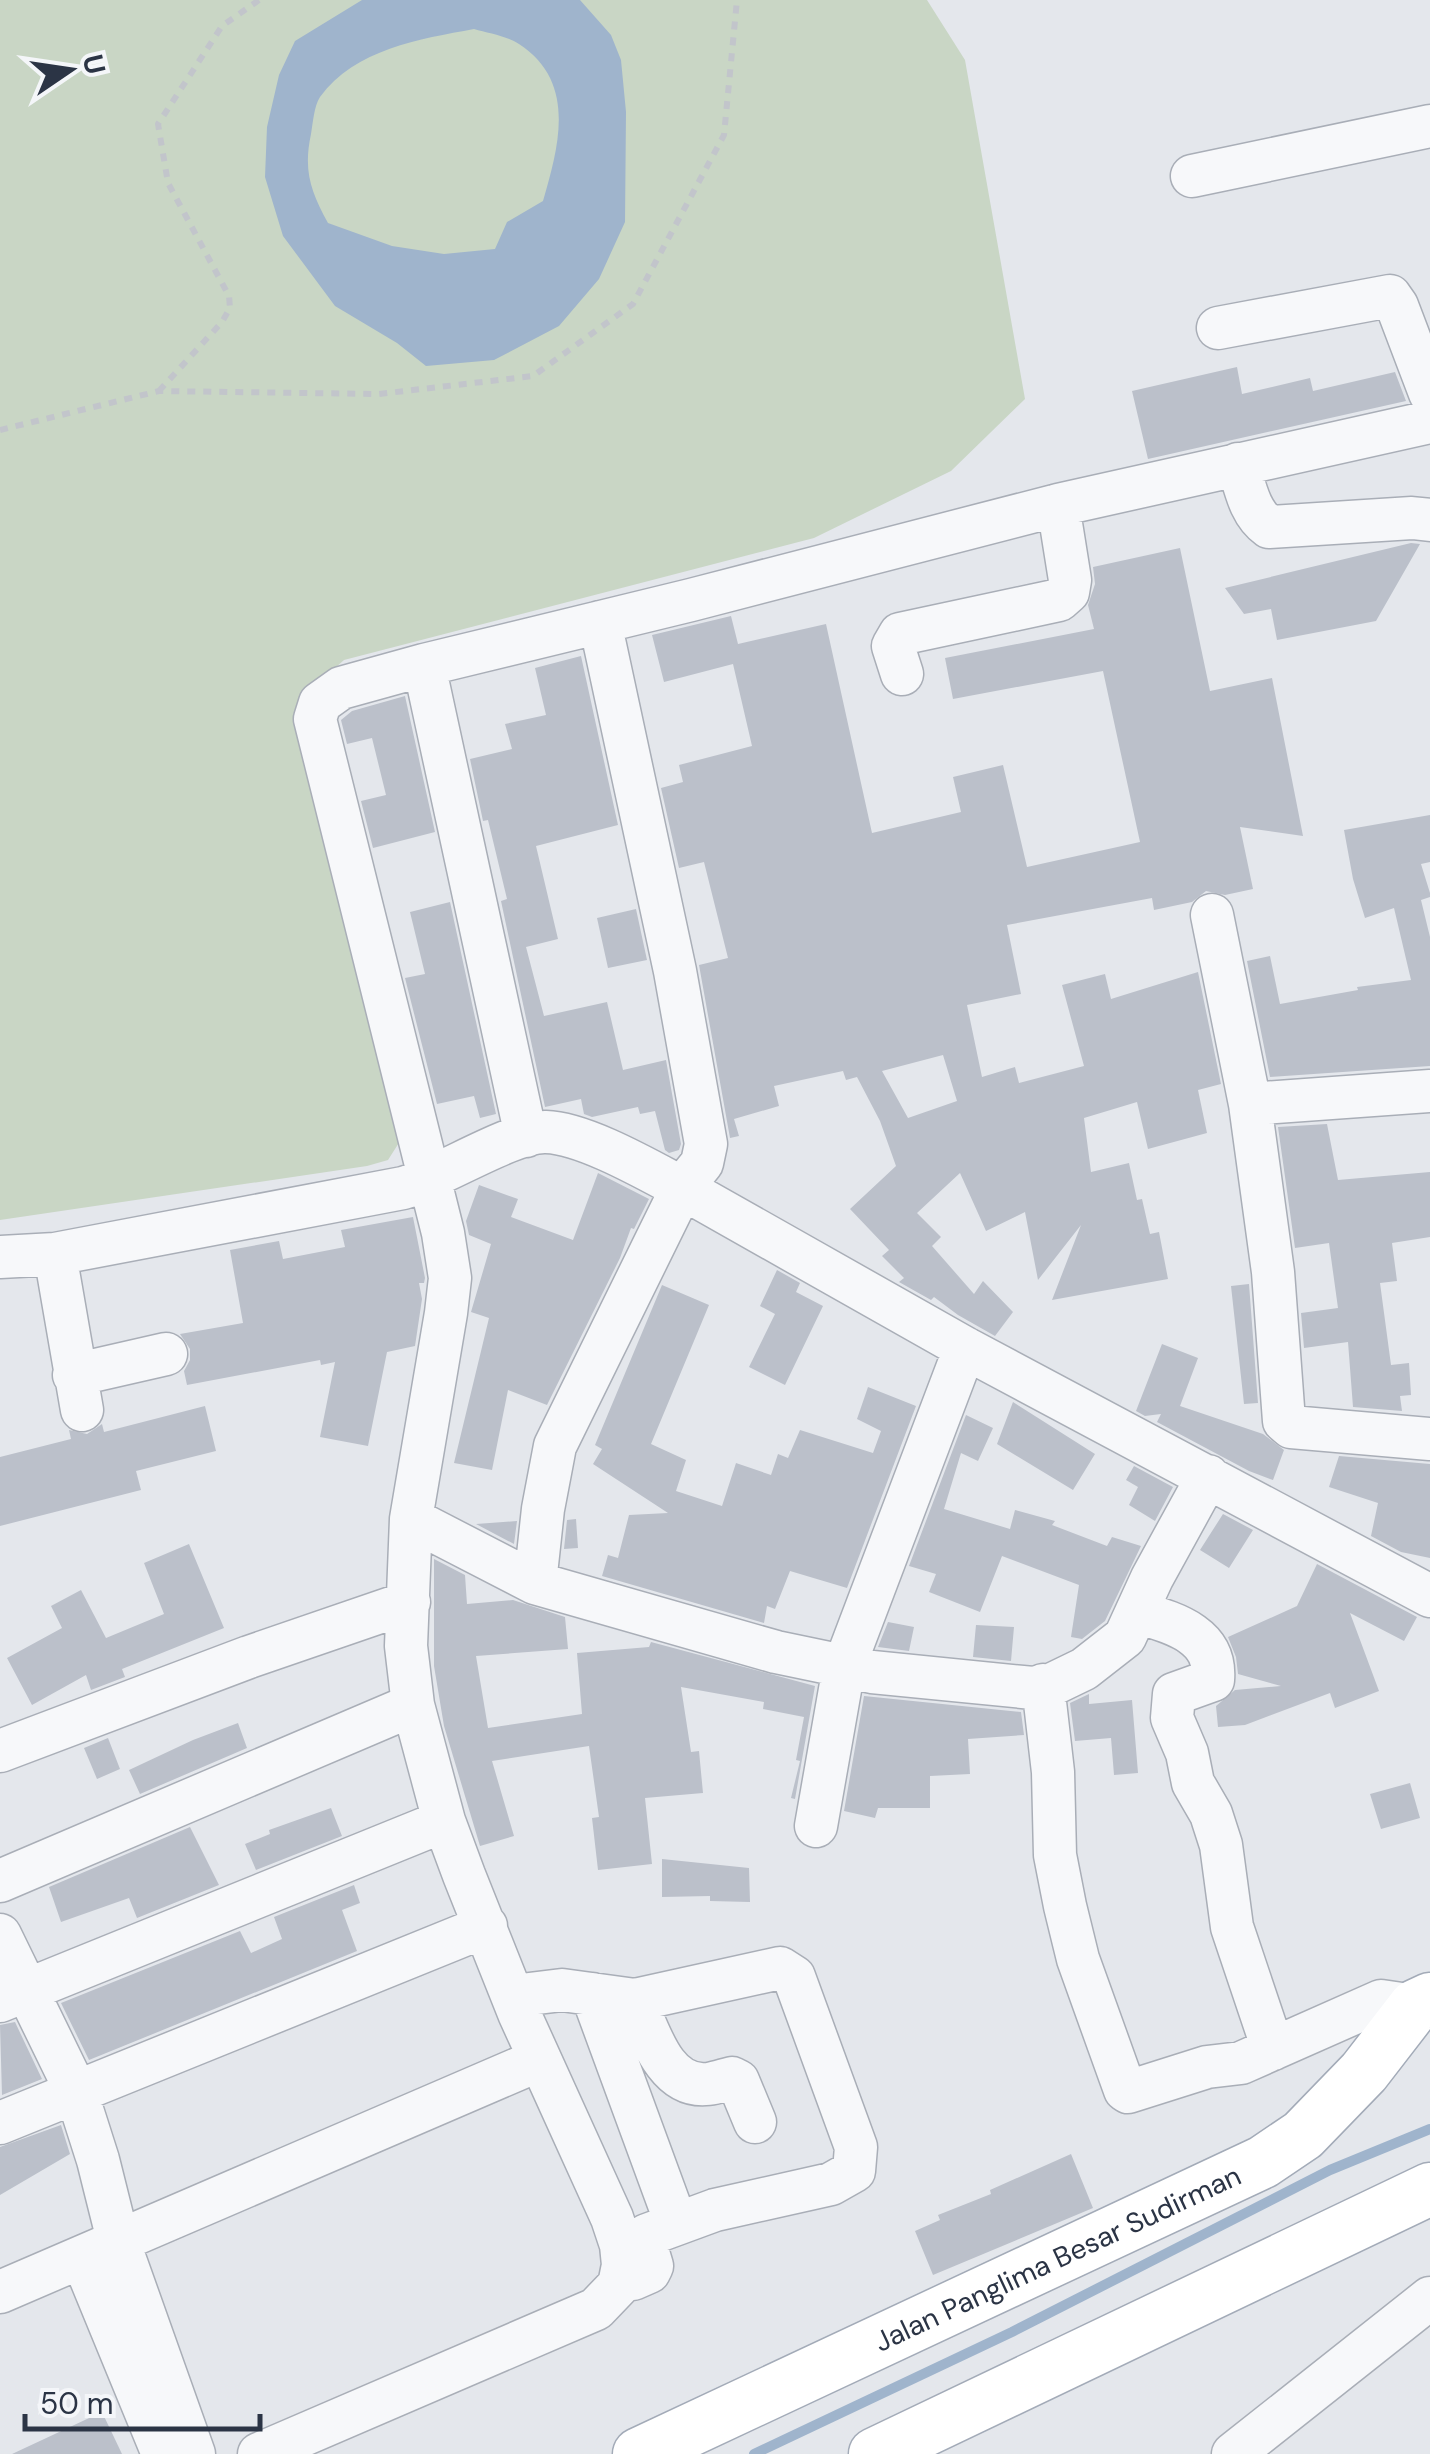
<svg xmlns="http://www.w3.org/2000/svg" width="1430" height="2454" font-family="'DM Sans',sans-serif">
	<rect width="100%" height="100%" fill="#e4e7ec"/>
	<path fill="#c9d6c5" d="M0,0H927L965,60L1025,399L951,471L814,538L344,660L326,676L402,1138L388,1160L367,1166L0,1220Z"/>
	<path fill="#9fb4cc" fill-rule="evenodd" d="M362,0H580L611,35L621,60L626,112L625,222L599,279L559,326L494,360L426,366L397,343L335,306L283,236L265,177L267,127L279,75L295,41ZM474,29C488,33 507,36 519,44C577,82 559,146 543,201L507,222L495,249L444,254L392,246L328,223C311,192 303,171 311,134C313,123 314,106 320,97C355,49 420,39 474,29Z"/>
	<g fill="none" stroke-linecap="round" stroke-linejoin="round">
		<path stroke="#9fb4cc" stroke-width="10" d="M754,2454L1012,2332L1330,2170L1430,2129"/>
	</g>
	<path fill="#bbc0ca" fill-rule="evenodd" d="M1237,367L1242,394L1310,378L1313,391L1395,372L1406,401L1148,459L1132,391Z
		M1411,543L1420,544L1376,621L1277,640L1271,609L1244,614L1225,588Z
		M1180,548L1210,691L1272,678L1303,836L1240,827L1253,889L1225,895L1206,891L1192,902L1154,910L1152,898L1007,925L1021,994L967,1005L982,1077L1015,1067L1019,1083L1084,1066L1062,985L1105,974L1111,999L1198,972L1221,1084L1198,1090L1207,1133L1148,1149L1137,1102L1084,1118L1091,1172L1129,1163L1137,1200L1142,1199L1150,1234L1159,1232L1168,1279L1052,1300L1081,1225L1038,1280L1025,1212L986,1231L960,1173L917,1213L941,1237L932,1246L974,1294L983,1281L1013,1312L995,1336L958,1315L934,1297L931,1300L899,1282L904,1278L882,1256L889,1250L850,1209L896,1166L880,1121L857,1077L846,1080L843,1071L774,1086L779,1106L734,1119L739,1136L730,1138L699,965L728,958L704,862L679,868L661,788L683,782L679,765L752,746L733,664L664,682L652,635L731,616L738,644L826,624L872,833L961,812L953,777L1003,765L1027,867L1140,842L1103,671L953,699L945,658L1094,629L1088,605L1095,584L1093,567ZM943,1055L957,1101L908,1118L882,1071Z
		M581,656L618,825L536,846L558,939L526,947L544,1016L607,1002L623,1070L666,1060L681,1144L679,1150L669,1153L665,1150L655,1111L640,1114L638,1107L592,1117L584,1114L581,1099L545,1107L501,901L507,899L488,820L483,821L470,759L512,749L505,724L546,715L535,668Z
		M405,696L435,832L373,848L361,801L386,795L372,738L347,744L341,720L352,711Z
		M1430,815V862L1421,864L1430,893V897L1421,900L1430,937V1066L1270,1077L1247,961L1270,956L1280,1004L1358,990L1357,987L1411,980L1394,908L1365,918L1353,879L1344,830Z
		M450,902L496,1114L480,1118L474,1096L437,1104L405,978L425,974L410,912Z
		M636,909L647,960L608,968L597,918Z
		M1327,1124L1338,1180L1430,1172V1237L1392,1243L1397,1281L1380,1283L1391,1365L1409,1363L1411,1395L1400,1396L1402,1411L1353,1407L1348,1342L1304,1348L1301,1313L1338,1308L1329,1243L1295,1248L1278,1127Z
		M598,1173L649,1199L634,1229L631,1228L620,1258L547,1405L508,1390L492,1470L454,1463L489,1318L471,1312L491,1244L469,1235L466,1221L479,1185L518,1199L511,1217L573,1240Z
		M413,1217L425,1278L424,1283H419L422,1299L415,1346L387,1352L368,1446L320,1437L335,1362L321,1365L320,1360L187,1385L184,1371L190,1360V1349L180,1334L243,1323L230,1250L279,1241L283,1259L345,1247L341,1230Z
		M777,1270L800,1283L796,1292L823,1306L785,1385L749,1367L775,1314L760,1306Z
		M1249,1284L1258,1403L1244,1404L1231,1286Z
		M662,1285L709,1305L651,1444L686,1460L676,1491L722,1506L736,1463L771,1475L778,1454L788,1458L800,1430L873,1453L881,1431L857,1419L868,1387L916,1406L847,1588L790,1571L775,1609L767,1606L764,1623L602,1576L608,1555L618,1558L629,1515L668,1513L593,1464L602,1449L595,1445Z
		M1162,1344L1198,1358L1180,1406L1263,1434L1284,1450L1273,1480L1249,1471L1157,1422L1161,1414L1145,1416L1136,1411Z
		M1013,1402L1095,1454L1073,1490L997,1444Z
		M205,1406L216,1451L136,1471L141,1490L0,1526V1457L71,1439L69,1430L87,1434L102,1424L104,1432Z
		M966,1415L993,1428L978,1461L961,1453L944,1509L1010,1529L1015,1510L1055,1521L1052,1525L1107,1546L1112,1537L1141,1546L1105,1621L1082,1639L1071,1637L1079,1585L1002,1556L980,1612L929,1592L936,1574L909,1566Z
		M1339,1456L1430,1464V1558L1401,1552L1371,1536L1378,1503L1329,1487Z
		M1134,1466L1173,1487L1155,1521L1129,1505L1138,1487L1126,1480Z
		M1223,1514L1253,1530L1229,1568L1200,1550Z
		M576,1519L578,1548L564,1549L567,1520Z
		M517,1521L514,1544L476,1524Z
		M189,1544L224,1628L122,1669L125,1677L91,1690L86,1675L32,1705L7,1658L62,1628L51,1606L81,1590L106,1638L164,1614L144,1563Z
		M434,1559L465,1575L467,1604L513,1600L565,1617L568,1649L476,1656L488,1728L582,1714L577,1653L649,1647L651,1642L815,1686L795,1799L791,1798L800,1761L796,1760L804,1717L763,1709L764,1702L681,1687L691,1752L699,1751L703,1793L645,1798L652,1864L598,1870L592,1818L599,1817L589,1746L492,1761L514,1836L480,1846L444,1726L434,1666Z
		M1317,1564L1417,1617L1404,1641L1350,1613L1379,1691L1335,1708L1330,1693L1245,1725L1218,1727L1216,1706L1235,1690L1281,1686L1238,1674L1236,1657L1228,1637L1297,1606Z
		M888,1622L914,1627L909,1651L878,1647Z
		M976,1625L1014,1627L1011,1661L973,1657Z
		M1089,1694V1704L1132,1700L1138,1773L1114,1775L1111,1738L1075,1741L1070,1703Z
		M864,1696L1021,1712L1024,1735L968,1739L970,1774L930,1776V1808H878L875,1818L844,1811Z
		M238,1723L247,1748L140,1794L129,1770L193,1740Z
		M108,1738L120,1769L97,1779L84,1748Z
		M1410,1783L1420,1818L1381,1829L1370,1794Z
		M331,1808L342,1836L256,1870L245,1844L270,1834L269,1830Z
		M190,1827L219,1885L137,1918L129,1898L61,1922L49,1887Z
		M662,1859L749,1868L750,1902L710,1901V1896L662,1897Z
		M354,1885L360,1903L342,1910L357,1951L89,2060L61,2003L240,1931L251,1953L282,1939L274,1917Z
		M15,2022L42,2079L2,2095L0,2025Z
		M61,2125L70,2154L0,2195V2147Z
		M1071,2154L1093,2208L933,2275L915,2231L940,2220L938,2215L991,2194L990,2190Z
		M102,2412L122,2454H12Z"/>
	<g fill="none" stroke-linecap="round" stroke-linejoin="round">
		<defs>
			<path id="minor" d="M1192,176L1430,126
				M1218,328L1390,296L1397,306L1430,393
				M1238,464C1245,486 1249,513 1269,527L1412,518L1430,520
				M424,665L526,1136
				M902,674L893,646L900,634L1059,600L1068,592L1070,580L1058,505
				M1212,915L1250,1104L1273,1272L1284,1421L1291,1427L1430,1439
				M1250,1104L1430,1091
				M55,1254L82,1410
				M0,1257L55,1254L403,1188C441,1177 512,1131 546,1132C584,1133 648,1170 682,1188L965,1348L1430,1596
				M74,1375L166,1354
				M411,1519L535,1583L776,1652L872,1672L1033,1688L1053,1684L1084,1669L1125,1637L1152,1578L1208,1476
				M535,1583L543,1509L555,1446L682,1188L702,1163L706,1144L675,971L600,622
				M1137,1612C1173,1623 1217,1634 1213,1680L1174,1694L1172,1718L1187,1753L1193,1783L1211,1814L1221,1845L1232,1927L1273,2049
				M1043,1685L1053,1772L1055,1855L1065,1906L1078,1959L1125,2090L1128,2092L1207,2067L1241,2063L1381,2001L1415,2006
				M0,1751L249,1657L409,1602
				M816,1826L844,1667L965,1348
				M0,1881L413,1705
				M0,1935L76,2091L98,2160L118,2240L194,2454
				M592,1994L676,2223
				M513,1996L562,1990L635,2000L780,1968L794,1977L856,2147L854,2171L831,2184L715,2210L647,2235L644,2239L652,2266L649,2272L633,2279
				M635,2000C649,2031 664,2089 708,2084C716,2083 724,2080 732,2078L738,2081L755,2122
				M0,2001L444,1821
				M0,2123L486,1926
				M82,2257L163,2454
				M0,2292L539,2060
				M259,2454L596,2309L619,2285L623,2265L621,2245L612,2218L519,2013L464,1875L444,1821L413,1705L406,1646L411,1519L446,1313L450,1278L443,1233L315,719L320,703L341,688L424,665L691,600L1058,505L1430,422
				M1233,2454L1430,2298"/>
			<g id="major">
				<path id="s1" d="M639,2454L1263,2162L1303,2135L1364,2072L1415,2006L1430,1999"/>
				<path d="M875,2454L1430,2189"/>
			</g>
		</defs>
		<use href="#minor" stroke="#a9aeb7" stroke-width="45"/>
		<use href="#major" stroke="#a3abb8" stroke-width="55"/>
		<path stroke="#c2c5cb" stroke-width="6" stroke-dasharray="8 8" stroke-linecap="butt" d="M159,391L222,322L230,308L229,296L168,183L158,124L222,26L259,0
			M0,430L159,391L379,394L533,376L633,304L724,135L737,0"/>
		<use href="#minor" stroke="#f7f8fa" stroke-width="42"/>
		<use href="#major" stroke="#fff" stroke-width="52"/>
	</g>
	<g text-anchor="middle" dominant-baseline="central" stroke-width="8" stroke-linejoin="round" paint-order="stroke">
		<g font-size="28" fill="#2b3445" stroke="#f4f6f9">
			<text stroke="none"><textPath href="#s1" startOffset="462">Jalan Panglima Besar Sudirman</textPath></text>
		</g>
	</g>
	<g transform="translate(70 70) rotate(77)" stroke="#f4f6f9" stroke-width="8" paint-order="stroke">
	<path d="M0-8L18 38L0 25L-18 38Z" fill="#2b3445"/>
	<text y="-15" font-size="28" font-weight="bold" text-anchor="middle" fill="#2b3445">U</text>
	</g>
	<path d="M25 2414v15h235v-15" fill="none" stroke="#2b3445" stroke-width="5"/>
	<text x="40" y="2414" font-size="30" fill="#2b3445" stroke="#f4f6f9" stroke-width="8" paint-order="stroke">50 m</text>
</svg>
